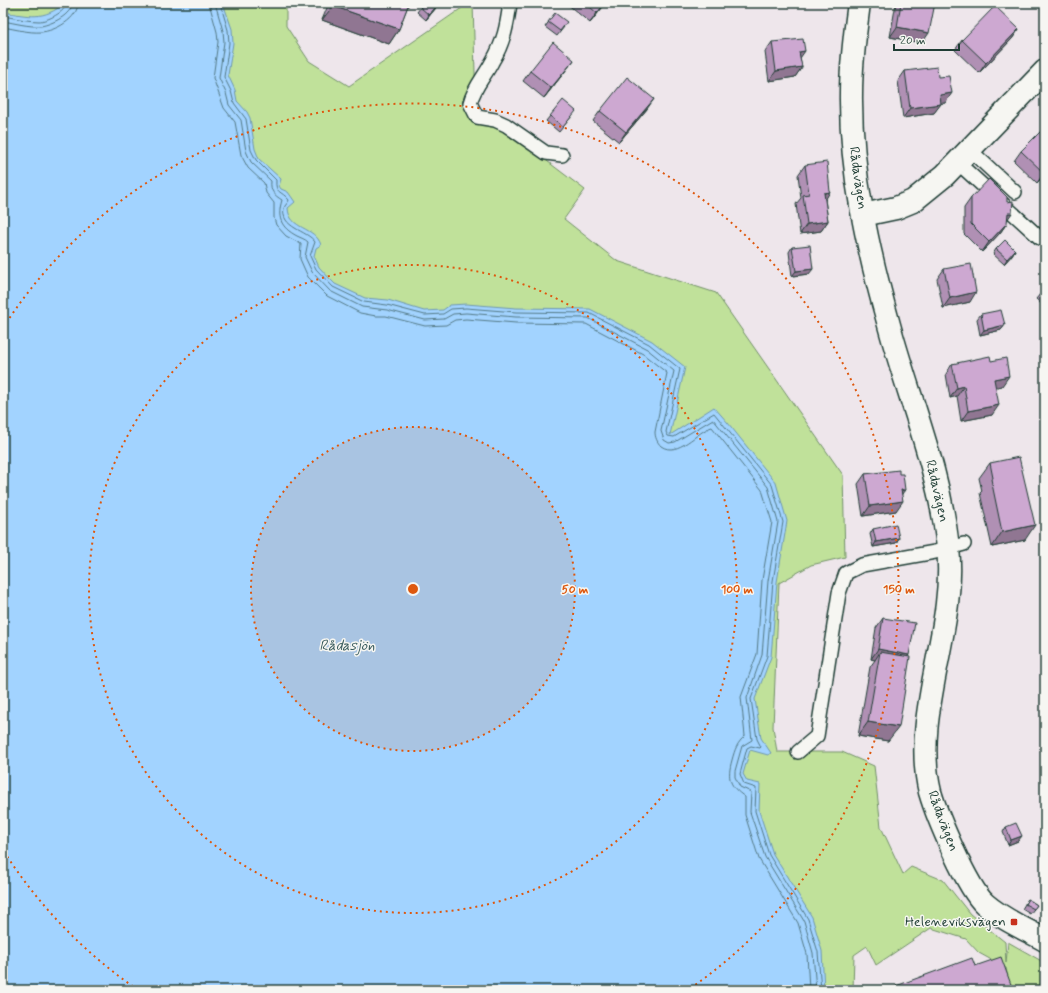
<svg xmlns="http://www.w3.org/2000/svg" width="1048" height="993" font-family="Mynerve,sans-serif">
	<rect width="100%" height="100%" fill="#eee6eb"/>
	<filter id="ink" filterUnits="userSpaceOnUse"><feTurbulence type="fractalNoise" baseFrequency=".025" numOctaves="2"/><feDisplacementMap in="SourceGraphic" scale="8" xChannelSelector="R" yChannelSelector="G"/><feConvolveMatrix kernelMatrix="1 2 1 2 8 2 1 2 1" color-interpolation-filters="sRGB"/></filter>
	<g filter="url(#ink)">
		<path fill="#c0e19a" stroke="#708f67" d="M3,3H286V26L309,61L349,86L469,3H473L476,107L585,190L564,219L617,261L716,293L843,475L845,557L811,565L779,583L773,727L777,752H842L874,766L881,827L903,874L911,867L943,880L970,914L1005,942L1006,963L1008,942L1045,963V990H1010L1006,968L979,953L966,939L931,928L876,965L867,946L854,955L853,990H3Z"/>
		<path fill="#a2d3ff" stroke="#6e97ae" d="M65,3H223L232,29L233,43L228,75L235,90L237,101L247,112L250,118L255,149L259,159L281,179L279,186L281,189L288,192L295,202L288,208C289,230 315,226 321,245L316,248L314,256L319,267L330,279L335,284L365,298L388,300L424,311L443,310L450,305L466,304L516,308L590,309L652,341L685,367L670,435L714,407L728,423L776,483L787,521L777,582L771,657L755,699L761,738L771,753L768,755L750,750L743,774L747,781L760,784L759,811L773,854L812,917L822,951L824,990H3V12C30,16 43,21 65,3Z"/>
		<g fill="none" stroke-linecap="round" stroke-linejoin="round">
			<path stroke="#537985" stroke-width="1" d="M209,3L217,32L218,42L213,78L224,108L235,122L241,155L248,168L264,183L266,193L274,203V218L276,225L286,236L301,244L300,259L308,277L327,296L360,313L376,316H386L425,326L446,325L455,320L466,319L516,323L586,324L643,354L667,373L655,432C655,437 657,442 661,446C678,458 697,431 712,427L762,490L772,522L762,580L757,654L741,697L745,736C737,743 735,749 732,760C727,778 729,786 745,797V815L759,859L798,923L807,954L809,990
				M215,3L223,31L224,42L219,78L226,93L229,105L241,120L246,151L251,162L271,181C270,191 274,195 282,200C277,217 280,227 297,236C301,238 305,239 308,242L305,257L312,272L330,291L362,307L387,310L425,320L444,319L453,314L466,313L516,317L588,318L647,349L674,371L661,431L664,440L669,443L675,442L713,419L768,487L778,522L768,581L762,655L747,698L752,740L742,746L735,771V777L740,787L751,792L750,812L765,857L804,921L813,953L816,990
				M220,3L228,30L229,43L224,77L231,91L234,103L246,119L251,150L256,160L276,180C275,194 281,190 289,200C288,203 285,205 284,208C280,228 307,230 315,242L310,256L316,269L333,287L364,302L387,305L425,315L443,314L451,309L466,308L516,312L589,313L649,344L680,369L666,432L668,436L674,437L714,413L772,485L783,522L773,581L767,656L751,699L757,739L761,747L760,748L751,746L747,748L740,774L744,784L756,788L755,811L769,855L808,919L818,952L821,990
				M3,16C15,18 27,21 39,21C47,21 66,12 67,3
				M3,21C15,23 29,27 41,26C52,24 72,15 72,3
				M3,27C15,29 29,33 41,32C55,31 78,19 78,3"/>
			<defs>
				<path id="service" d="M510,3C507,26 504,42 492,62C485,76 474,87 470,103L477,117L495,120L506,125L546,153L562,155
					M970,150L1015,192
					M957,162L1040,238
					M798,752L817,736L839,593L846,573L862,565L935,552L964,544"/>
				<path id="minor" d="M863,215L896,208L913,201L945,175L1045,71"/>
				<path id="tertiary" d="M859,3C855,33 851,62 851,93C850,171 868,250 889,325C909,399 940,471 948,548C957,628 911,715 930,792C937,816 967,888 985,904C1002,919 1025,929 1045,940"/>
			</defs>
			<use href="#service" stroke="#1f3d34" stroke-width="16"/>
			<use href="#minor" stroke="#1f3d34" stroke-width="25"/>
			<use href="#tertiary" stroke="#1f3d34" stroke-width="25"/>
			<use href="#service" stroke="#f6f6f2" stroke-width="13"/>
			<use href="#minor" stroke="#f6f6f2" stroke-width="22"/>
			<use href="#tertiary" stroke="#f6f6f2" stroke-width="22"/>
		</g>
		<path fill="#b090b4" stroke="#1f3d34" d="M329,3H409L399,29L389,44L322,20Z
			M424,3H440L426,20L417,12Z
			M566,3H606L590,23Z
			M896,3H935L922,43L890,37Z
			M1040,3H1045V4L1043,6Z
			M555,13L564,27L557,36L545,27Z
			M1019,29L1012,39L979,73L955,50L962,40Z
			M772,42L800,57L802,67L795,77L769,81L765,52Z
			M567,69L544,98L523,81L530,71Z
			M905,71L938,77L945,103H941L934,113L903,118L898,81Z
			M647,109L619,142L593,121L600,111Z
			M550,116H572L559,132L546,121Z
			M1045,127V175L1037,183L1014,161L1021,151Z
			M805,165L830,192L825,199L828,221L821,231L800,234L796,204L801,198L798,175Z
			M971,198L1007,223L1000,233L982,252L964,234V208Z
			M792,247L809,274L792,276L789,252Z
			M996,249L1015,250L1012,255L1004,264L993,254Z
			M944,269L970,302L943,308L937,279Z
			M1045,288V307L1036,299Z
			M981,314L1005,325L1001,330L980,335L977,319Z
			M991,361L1002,386L995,387L992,415L961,421L957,396L950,398L946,374L952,364Z
			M990,463L1025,540L992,547L980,493L982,491L979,478Z
			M865,474H899L902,494L896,511L863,516L858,484Z
			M873,529L899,538L896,543L873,547L870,534Z
			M883,618L908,657L888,741L858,736L870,667L875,660L871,659L876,628Z
			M1006,827L1018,841L1008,845L1003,832Z
			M1028,899L1037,905L1030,914L1022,909Z
			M975,966L1013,990H893L896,986Z"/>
		<path fill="#907692" stroke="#1f3d34" d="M439,3H440L426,20L429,15Z
			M605,3H606L590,23L597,13Z
			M333,6L399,29L389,44L322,20Z
			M897,27L929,33L922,43L890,37Z
			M1019,29L1012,39L979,73L986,63Z
			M805,51L798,61L799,52Z
			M574,60L567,69L544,98L551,88Z
			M802,67L795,77L769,81L776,71Z
			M952,93L945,103L933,104L940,95Z
			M654,99L647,109L619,142L626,132Z
			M941,104L934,113L903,118L910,108Z
			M1045,172V175L1037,183Z
			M830,192L824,202V193Z
			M1008,213H1012L1005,223Z
			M828,221L821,231L800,234L807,224Z
			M1007,223L1000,233L982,252L989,242Z
			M1015,250L1012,255L1004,264L1007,259Z
			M813,269L809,274L792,276L796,271Z
			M976,292L970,302L943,308L950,298Z
			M1005,325L1001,330L980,335L984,330Z
			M1009,376L1002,386L987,389L994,379Z
			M964,386L957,396L950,398L957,388Z
			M999,405L992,415L961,421L968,411Z
			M901,490H905L898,499Z
			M903,501L896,511L863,516L870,506Z
			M1035,525L1025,540L992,547L1002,532Z
			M899,538L896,543L873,547L876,542Z
			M878,649L909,655L903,664L880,652L875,660L871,659Z
			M868,722L899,727L888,741L858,736Z
			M1022,836L1018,841L1008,845L1011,840Z"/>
		<path fill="#cda8d1" stroke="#1f3d34" d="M334,3H409L399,29L333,6Z
			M424,3H439L429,15L420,7Z
			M585,3H605L597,13Z
			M901,3H935L929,33L897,27Z
			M995,6L1019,29L986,63L962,40Z
			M555,13L567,22L560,31L548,22Z
			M803,39L805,51L799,52L802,67L776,71L772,42Z
			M553,42L574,60L551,88L530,71Z
			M937,67L938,77L949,76L952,93L940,95L941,104L910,108L905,71Z
			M627,77L654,99L626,132L600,111Z
			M563,100L576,111L563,127L550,116Z
			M1045,127V172L1044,173L1021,151Z
			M827,162L830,192L824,193L828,221L807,224L803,195L809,194L805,165Z
			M989,179L1007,197V202L1013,201L1012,213H1008L1007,223L989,242L971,224V198Z
			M1005,240L1015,250L1007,259L996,249Z
			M810,245L813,269L796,271L792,247Z
			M971,264L976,292L950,298L944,269Z
			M1001,310L1005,325L984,330L981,314Z
			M990,356L991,361L1006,358L1009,376L994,379L999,405L968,411L964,386L957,388L952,364Z
			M1019,457L1035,525L1002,532L991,479L993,478L990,463Z
			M899,470V474H903L905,490H901L903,501L870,506L865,474Z
			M896,524L899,538L876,542L873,529Z
			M883,618L915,623L909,655L878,649Z
			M880,652L910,657L899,727L868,722Z
			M1016,823L1022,836L1011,840L1006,827Z
			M1028,899L1037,905L1034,909L1025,904Z
			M1001,957L1013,990H897L896,986L972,958L975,966Z"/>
	</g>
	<circle cx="413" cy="589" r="162" fill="#de580e" fill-opacity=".12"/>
	<g fill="none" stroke="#de580e" stroke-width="2" stroke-dasharray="2 4">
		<circle cx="413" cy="589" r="162"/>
		<circle cx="413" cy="589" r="324"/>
		<path d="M138 990A486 486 0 0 1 3 850M3 328A486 486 0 1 1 688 990"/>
	</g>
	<rect fill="#c8321e" stroke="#f6f6f2" stroke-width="1.5" x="1010" y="918" width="8" height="8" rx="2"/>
	<g text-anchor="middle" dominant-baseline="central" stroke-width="3" stroke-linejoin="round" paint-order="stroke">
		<g font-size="14" fill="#1f3d34" stroke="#f6f6f2">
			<text transform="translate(858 178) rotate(82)">Rådavägen</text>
			<text transform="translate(937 491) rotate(77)">Rådavägen</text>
			<text transform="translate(943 821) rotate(69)">Rådavägen</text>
		</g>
		<g font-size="14" fill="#1f3d34" stroke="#f6f6f2" text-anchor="end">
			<text x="1006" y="922">Heleneviksvägen</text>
		</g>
		<g font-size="15" font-style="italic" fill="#395b5d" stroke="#f6f6f2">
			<text x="347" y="646">Rådasjön</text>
		</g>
	</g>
	<circle cx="413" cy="589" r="6" fill="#de580e" stroke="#f6f6f2" stroke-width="2"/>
	<g font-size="12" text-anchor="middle" font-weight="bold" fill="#de580e" stroke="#f6f6f2" stroke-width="3" stroke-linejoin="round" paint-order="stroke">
		<text x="575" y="593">50 m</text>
		<text x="737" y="593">100 m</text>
		<text x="899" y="593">150 m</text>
	</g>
	<rect width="1048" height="993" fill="none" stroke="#f6f6f2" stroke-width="16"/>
	<rect x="8" y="8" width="1032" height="977" fill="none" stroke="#1f3d34" stroke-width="1.5" filter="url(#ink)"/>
	<path d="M894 44v6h65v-6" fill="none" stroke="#1f3d34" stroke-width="2"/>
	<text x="900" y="44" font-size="12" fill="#1f3d34" stroke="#f6f6f2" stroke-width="3" paint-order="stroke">20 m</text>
</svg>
